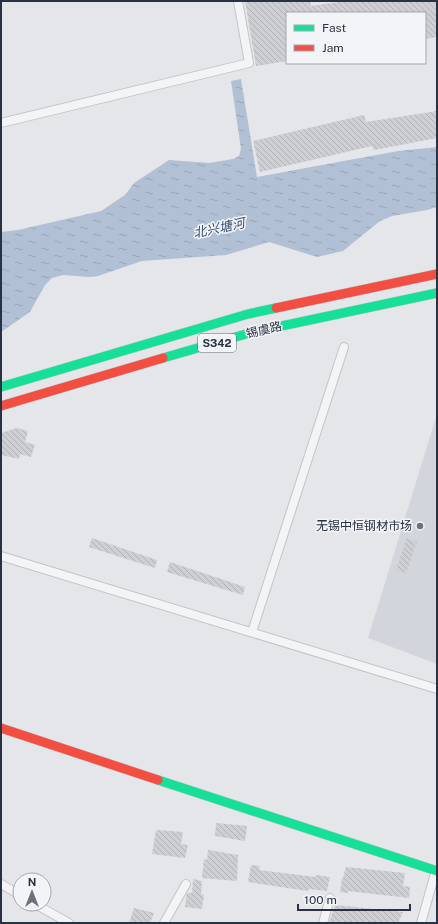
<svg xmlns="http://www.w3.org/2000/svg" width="438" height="924" font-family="'Public Sans','Noto Sans SC',sans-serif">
	<defs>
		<pattern id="water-ripples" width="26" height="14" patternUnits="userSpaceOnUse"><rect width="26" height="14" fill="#b2c0d5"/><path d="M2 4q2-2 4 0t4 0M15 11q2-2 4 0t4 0" fill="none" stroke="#99a5b8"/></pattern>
		<pattern id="building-back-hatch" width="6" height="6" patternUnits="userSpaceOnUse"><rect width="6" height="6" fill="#cecfd3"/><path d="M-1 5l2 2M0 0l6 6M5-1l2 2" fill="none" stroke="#b1b2b6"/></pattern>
	</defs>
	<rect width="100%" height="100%" fill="#e4e6e9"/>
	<path fill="#d2d5dc" d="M437,414V664L368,638Z"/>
	<path fill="url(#water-ripples)" d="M241,79L257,177L398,151L437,147V207L427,210L392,216L380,221L343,251L317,257L269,242L226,255L142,261L98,276L89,277L63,275L52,278L45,285L30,312L1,332V232L18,230L101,211L125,195L134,183L169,160L209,163L233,159L239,156L241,149L231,81Z"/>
	<path fill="url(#building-back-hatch)" d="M245,1H310L311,6L346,1H437V37L425,39V13H287V61L256,66Z
		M437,111V138L374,150L372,146L260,172L253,141L364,115L366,122Z
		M17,428L28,431L25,442L35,445L31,457L20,454L19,459L1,455V433Z
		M92,538L157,560L155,568L89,547Z
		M407,538L417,542L406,573L396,570Z
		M170,562L245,587L243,595L167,572Z
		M216,823L247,826L245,841L215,836Z
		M156,830L183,832L181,844L188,845L185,858L152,854Z
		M208,850L238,855L237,881L202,878L204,859L207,860Z
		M251,865L260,866L259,870L315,877L316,875L330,877L327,891L309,889L308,891L248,882Z
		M346,867L405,873L403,886L410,887L409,898L348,891V893L340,892L342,878H343Z
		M193,879L202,881L201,894L204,895L202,909L185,907L187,893H192Z
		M335,905L403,912L398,923H329Z
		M134,908L154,913L150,923H129Z"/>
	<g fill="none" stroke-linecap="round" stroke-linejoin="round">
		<defs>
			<path id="street" d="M1,123L249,63L238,1
				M1,556L437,689
				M252,632L344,347
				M1,884L20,895
				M35,904L69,923
				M164,923L186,884
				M323,923L330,898
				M421,923L436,870"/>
			<path id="fast" d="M163,358L253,332L437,293
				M1,387L248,314L276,308
				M158,780L437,871"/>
			<path id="jam" d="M276,308L437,274
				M1,406L163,358
				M1,728L158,780"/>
		</defs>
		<use href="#street" stroke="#c2c4c7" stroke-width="10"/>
		<use href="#fast" stroke="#c2c4c7" stroke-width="10"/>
		<use href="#jam" stroke="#c2c4c7" stroke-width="10"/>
		<use href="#street" stroke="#f3f4f6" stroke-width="8"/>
		<use href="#fast" stroke="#16e098" stroke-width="9"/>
		<use href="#jam" stroke="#f24e42" stroke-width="9"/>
	</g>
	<circle fill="#6a707e" stroke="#f2f4f8" stroke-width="1.5" cx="420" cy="526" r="4"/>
	<g text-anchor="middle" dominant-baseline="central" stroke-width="3" stroke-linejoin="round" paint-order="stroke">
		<rect fill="#f2f4f8" stroke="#656c7a" stroke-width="1" x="198" y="334" width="38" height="18" rx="3"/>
		<g font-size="11" font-weight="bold" fill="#293144">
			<text x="217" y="343">S342</text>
		</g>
		<g font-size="12" fill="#293144" stroke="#f2f4f8">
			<text transform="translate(264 330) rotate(-13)">锡虞路</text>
		</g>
		<g font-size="12" fill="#293144" stroke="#f2f4f8" text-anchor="end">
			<text x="412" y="526">无锡中恒钢材市场</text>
		</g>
		<g font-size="13" font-style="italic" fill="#314c7a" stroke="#f2f4f8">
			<text transform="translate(219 228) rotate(-12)">北兴塘河</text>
		</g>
	</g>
	<rect width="438" height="924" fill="none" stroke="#293144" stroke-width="4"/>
	<rect x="286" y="12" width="140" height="52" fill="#f2f4f8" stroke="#a2a6b0"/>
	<rect x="294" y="25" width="20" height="6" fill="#16e098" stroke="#a2a6b0"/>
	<text x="322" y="32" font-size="12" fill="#293144">Fast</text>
	<rect x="294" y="45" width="20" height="6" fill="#f24e42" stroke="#a2a6b0"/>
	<text x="322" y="52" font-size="12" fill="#293144">Jam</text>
	<g transform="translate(32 892)"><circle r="19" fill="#f2f4f8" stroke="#a2a6b0"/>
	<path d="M0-3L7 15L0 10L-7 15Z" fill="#6a707e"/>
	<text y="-6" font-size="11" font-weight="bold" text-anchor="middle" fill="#293144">N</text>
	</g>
	<path d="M298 904v6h112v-6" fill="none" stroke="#293144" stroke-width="2"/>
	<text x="304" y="904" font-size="12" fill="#293144" stroke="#f2f4f8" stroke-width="3" paint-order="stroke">100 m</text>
</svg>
